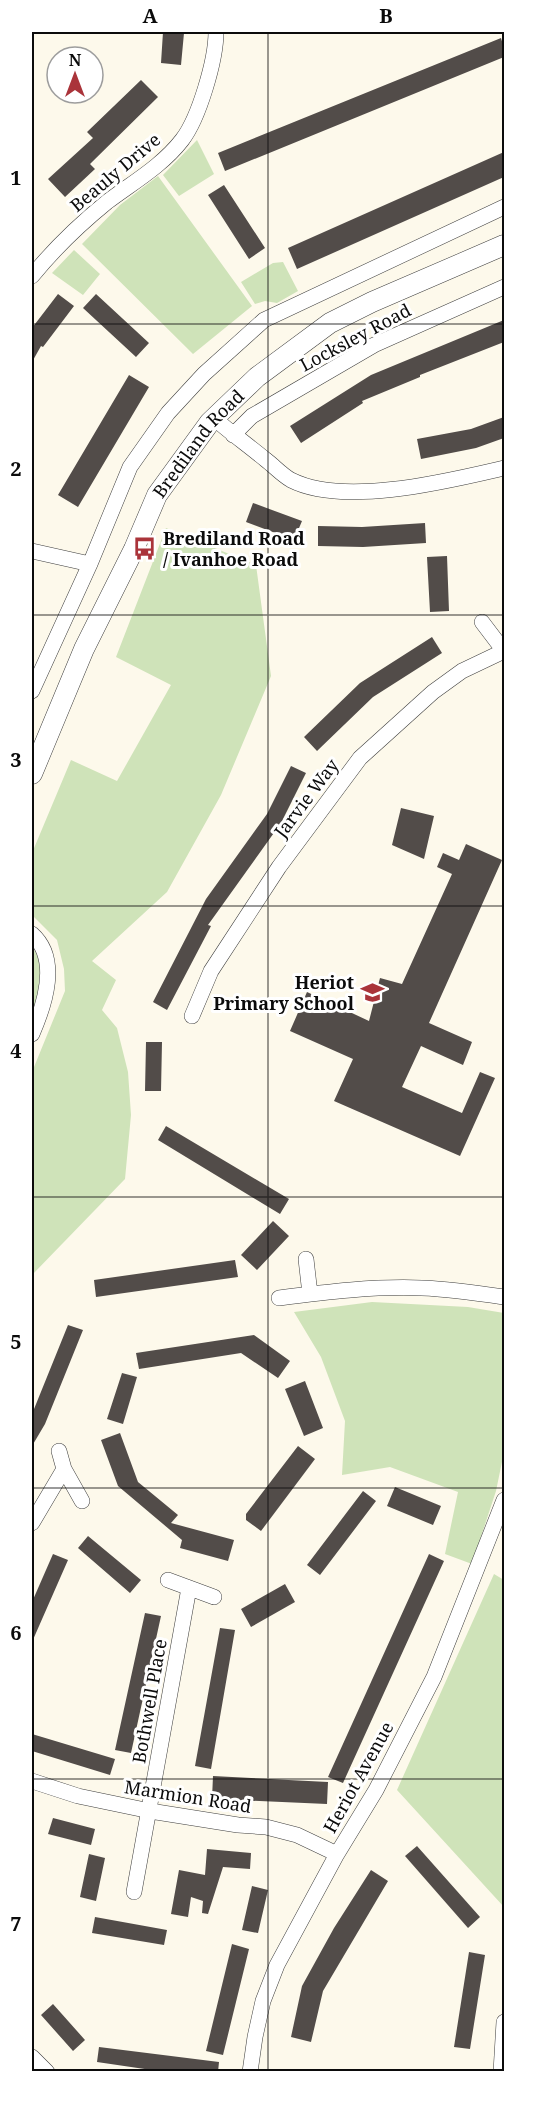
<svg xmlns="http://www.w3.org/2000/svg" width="536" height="2103" font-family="'Noto Serif',serif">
	<rect width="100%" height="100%" fill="#fdf9eb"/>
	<path fill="#cfe3b9" d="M197,140L214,174L179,196L163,175Z
		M158,176L252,306L193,354L82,244L120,205Z
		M74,250L100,274L83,295L52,273Z
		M283,262L298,291L277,303L265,301L255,304L241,282L273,263Z
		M166,528L256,565L271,676L221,795L167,892L92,961L116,980L102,1010L117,1028L128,1072L131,1115L125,1179L32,1275V1072L65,991L64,969L57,940L32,915V853L71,760L117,781L171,685L116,657Z
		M32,946L41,963L38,1000L32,1016Z
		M372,1302L468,1307L504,1313V1452L496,1491L472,1564L445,1554L458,1492L390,1467L342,1475L345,1421L321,1357L294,1312Z
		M494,1574L504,1580V1907L397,1790Z"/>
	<path fill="#524c49" d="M163,32L184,33L181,65L161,63Z
		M501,38L504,48V57L225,171L218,153Z
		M141,80L158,97L90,164L95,169L65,197L48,179L93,138L87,132Z
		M504,152V177L297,269L288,248Z
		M224,185L265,248L249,259L208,195Z
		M58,294L74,306L43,347L41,346L32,362V328Z
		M96,294L149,343L136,357L83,308Z
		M504,320V342L420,375V377L362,401L363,403L301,443L290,426L371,375Z
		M129,375L149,387L78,507L58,495Z
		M504,417V438L476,448L421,459L417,439L471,429Z
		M253,503L302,521L294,540L246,522Z
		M425,523L426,543L363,547L318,546V526L362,527Z
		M447,556L449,611L430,612L427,557Z
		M432,637L442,653L373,697L317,751L304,737L360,683Z
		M291,766L306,773L281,823L208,925L211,926L167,1010L153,1002L206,899L267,814Z
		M401,808L434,816L424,859L392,845Z
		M466,844L502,860L429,1023L472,1042L463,1065L421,1046L402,1087L462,1113L480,1072L495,1078L460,1156L334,1101L353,1059L290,1031L307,992L369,1021L380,978L402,984L452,874L437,867L443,853L459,860Z
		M146,1042H162L161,1091H145Z
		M166,1126L289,1199L280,1214L158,1140Z
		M273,1221L289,1236L257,1270L241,1255Z
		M235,1260L238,1277L96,1297L94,1280Z
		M68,1325L83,1330L45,1424L32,1446V1414Z
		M254,1335L290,1361L278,1378L241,1353L139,1369L136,1353Z
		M122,1373L137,1377L123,1424L107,1419Z
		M305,1381L323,1428L304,1436L285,1389Z
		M120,1433L138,1482L178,1515L171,1523L234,1540L228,1561L180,1548L182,1540L118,1486L101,1440Z
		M298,1446L315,1459L261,1531L246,1520V1514Z
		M395,1487L441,1506L433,1525L387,1506Z
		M363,1491L376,1501L320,1575L307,1565Z
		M88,1536L141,1580L130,1593L78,1548Z
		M53,1554L68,1560L32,1642V1602Z
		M429,1554L444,1561L343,1783L328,1777Z
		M285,1584L295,1602L251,1627L241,1609Z
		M145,1613L161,1616L131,1753L115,1750Z
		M220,1628L235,1630L211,1769L195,1766Z
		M32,1734L115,1759L110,1775L32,1751Z
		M213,1776L328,1782L327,1804L212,1799Z
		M53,1818L95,1829L91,1845L48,1834Z
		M417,1846L480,1917L468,1928L405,1856Z
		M207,1849L251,1853L250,1869L223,1867L208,1914L202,1913L203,1901L191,1897L188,1917L171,1914L179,1870L205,1875Z
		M89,1854L105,1858L96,1901L80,1897Z
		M371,1870L388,1881L323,1991L311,2042L291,2037L302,1986L334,1928Z
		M252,1886L268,1890L258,1933L242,1930Z
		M95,1917L167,1930L164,1945L92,1933Z
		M232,1944L249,1949L223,2055L206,2051Z
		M469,1952L485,1955L470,2049L454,2047Z
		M53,2004L85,2040L73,2051L41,2015Z
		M99,2047L219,2062L218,2072H165L97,2062Z"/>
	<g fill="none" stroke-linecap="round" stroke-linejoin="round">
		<defs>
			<path id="minor" d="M32,276C54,249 80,224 107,202C132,183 162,166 182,140C199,118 216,60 216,32
				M215,419C231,433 249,446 266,460C274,466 282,475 291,480C344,507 448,481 504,468
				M233,435L252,416L374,345L504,287
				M32,551L90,564
				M482,622L504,651
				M32,691L90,564L130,467L168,413L204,374L264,320L504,207
				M32,934C60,959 45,1004 32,1034
				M192,1016L211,971L279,867L360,758L433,692L462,671L504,651
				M306,1259L310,1294
				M279,1298C326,1292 375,1286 422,1288C450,1289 477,1293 504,1297
				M59,1451L64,1469L82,1501
				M32,1523L64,1469
				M168,1580L214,1597
				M32,1781L78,1796L150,1811L238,1825L266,1827L297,1835L337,1854
				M134,1892L189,1588
				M32,2057L47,2072
				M250,2072L255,2037L263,2001L277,1965L337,1854L376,1790L434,1677L504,1500
				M501,2072L504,2022"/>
			<g id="tertiary">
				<path id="s1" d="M32,774L84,649L134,549L157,495L210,422L257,377L330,323L372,302L504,245"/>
			</g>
		</defs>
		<use href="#minor" stroke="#3e3e3e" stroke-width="16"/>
		<use href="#tertiary" stroke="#3e3e3e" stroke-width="21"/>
		<use href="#minor" stroke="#fff" stroke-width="15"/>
		<use href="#tertiary" stroke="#fff" stroke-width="20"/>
	</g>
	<path fill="none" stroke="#0b0b0b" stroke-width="1.5" stroke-opacity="0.55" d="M268,32V2072M32,324H504M32,615H504M32,906H504M32,1197H504M32,1488H504M32,1779H504"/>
	<defs>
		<symbol id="bus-bare" viewBox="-9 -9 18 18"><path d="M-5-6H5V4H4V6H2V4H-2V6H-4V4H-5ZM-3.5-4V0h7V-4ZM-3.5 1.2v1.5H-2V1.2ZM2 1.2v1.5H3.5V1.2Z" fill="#aa343a" stroke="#fff" stroke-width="2.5" paint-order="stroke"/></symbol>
		<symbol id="school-bare" viewBox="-9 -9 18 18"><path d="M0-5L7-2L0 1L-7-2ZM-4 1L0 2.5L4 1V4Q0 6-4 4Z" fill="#aa343a" stroke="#fff" stroke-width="2.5" paint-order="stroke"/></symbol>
	</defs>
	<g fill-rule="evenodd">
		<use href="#bus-bare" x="128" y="532" width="33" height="33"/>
		<use href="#school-bare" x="356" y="976" width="33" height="33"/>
	</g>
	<g text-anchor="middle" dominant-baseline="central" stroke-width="6" stroke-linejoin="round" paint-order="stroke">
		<g font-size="18" fill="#0b0b0b" stroke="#fff">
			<text transform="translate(115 172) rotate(-40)">Beauly Drive</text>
			<text transform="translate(355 337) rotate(-28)">Locksley Road</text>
			<text stroke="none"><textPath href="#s1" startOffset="372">Brediland Road</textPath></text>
			<text transform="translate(306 798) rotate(-53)">Jarvie Way</text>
			<text transform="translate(149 1701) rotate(-80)">Bothwell Place</text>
			<text transform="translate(358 1777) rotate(-61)">Heriot Avenue</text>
			<text transform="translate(188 1796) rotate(9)">Marmion Road</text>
		</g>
		<g font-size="18" font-weight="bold" fill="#0b0b0b" stroke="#fff" text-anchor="start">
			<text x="163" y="538">Brediland Road<tspan x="163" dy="21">/ Ivanhoe Road</tspan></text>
			<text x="354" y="982" text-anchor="end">Heriot<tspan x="354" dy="21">Primary School</tspan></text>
		</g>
	</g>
	<rect width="536" height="2103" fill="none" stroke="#ffffff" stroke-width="66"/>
	<g transform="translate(75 75)"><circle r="28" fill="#ffffff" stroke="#9d9d9d" stroke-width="1.5"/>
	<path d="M0-4.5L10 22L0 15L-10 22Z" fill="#aa343a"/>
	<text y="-9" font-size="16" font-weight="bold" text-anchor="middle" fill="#0b0b0b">N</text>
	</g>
	<rect x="33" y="33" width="470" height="2037" fill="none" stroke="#0b0b0b" stroke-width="2"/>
	<g font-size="20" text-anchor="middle" font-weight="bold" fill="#0b0b0b">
		<text x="150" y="23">A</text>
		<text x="386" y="23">B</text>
		<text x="16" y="185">1</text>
		<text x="16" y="476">2</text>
		<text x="16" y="767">3</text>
		<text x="16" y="1058">4</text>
		<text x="16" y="1349">5</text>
		<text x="16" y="1640">6</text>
		<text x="16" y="1931">7</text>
	</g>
</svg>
